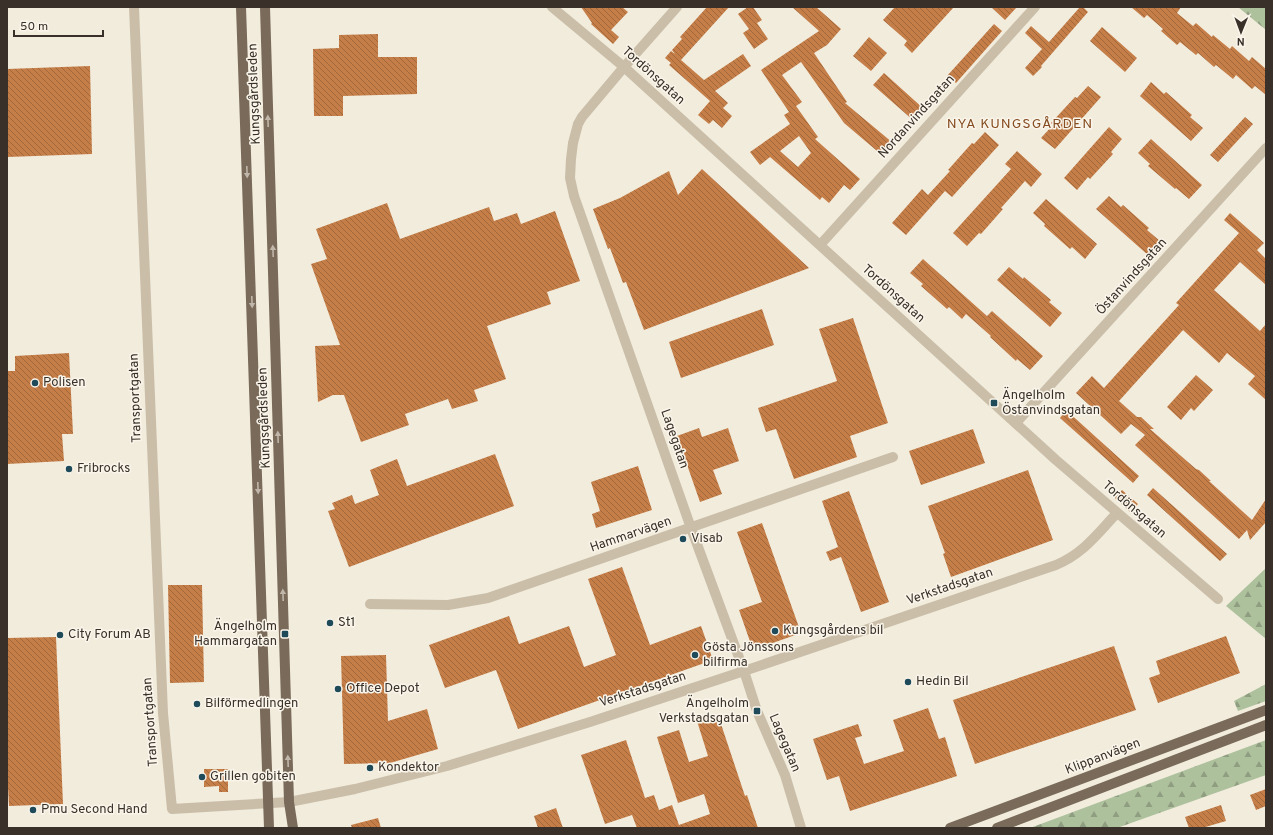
<svg xmlns="http://www.w3.org/2000/svg" width="1273" height="835" font-family="Overpass,sans-serif">
	<defs>
		<pattern id="forest-firs" width="22" height="20" patternUnits="userSpaceOnUse"><rect width="22" height="20" fill="#aec19d"/><path d="M5 1l3.5 6h-7zM16 11l3.5 6h-7z" fill="#8f9d80"/></pattern>
		<pattern id="building-back-hatch" width="6" height="6" patternUnits="userSpaceOnUse"><rect width="6" height="6" fill="#c57e48"/><path d="M-1 5l2 2M0 0l6 6M5-1l2 2" fill="none" stroke="#a1683c"/></pattern>
	</defs>
	<rect width="100%" height="100%" fill="#f2ecdd"/>
	<path fill="url(#forest-firs)" d="M1238,7H1266V30Z
		M1266,568V639L1226,606Z
		M1266,684V701L1238,711L1234,701Z
		M1266,740V775L1117,828H1030Z"/>
	<path fill="url(#building-back-hatch)" fill-rule="evenodd" d="M581,7H622L628,12L611,30L619,37L613,44L591,24L592,23Z
		M707,7H729L681,60L704,80L743,54L751,66L715,91L728,103L723,108L732,116L722,128L713,120L709,124L698,115L710,101L669,65L671,63L665,58L671,51L675,54L672,50L682,39L680,37Z
		M748,7H753L762,20L757,23L768,39L754,49L743,33L749,29L738,14Z
		M792,7H816L841,29L827,45L814,53L847,102L845,103L893,143L883,156L844,123L801,62L782,75L802,102L796,106L818,137L815,139L860,179L850,190L844,185L829,203L822,197L820,200L770,157L760,165L750,152L790,124L784,115L789,112L761,70L819,31ZM799,136L811,153L798,167L780,151Z
		M895,7H954L912,53L904,45L907,41L883,20Z
		M991,7H1017L1005,20Z
		M1080,7H1083L1088,12L1041,66L1042,67L1033,76L1025,68L1042,49L1025,33L1031,26L1049,42Z
		M1131,7H1181L1177,13L1193,26L1196,23L1212,37L1213,35L1230,49L1232,46L1249,61L1252,57L1266,69V95L1255,86L1252,89L1236,75L1233,79L1216,65L1214,67L1198,53L1196,55L1180,42L1177,45L1161,31L1163,29L1147,15L1144,18Z
		M994,24L1002,31L956,83L947,76Z
		M1102,27L1137,58L1125,72L1090,41Z
		M378,34V57H417V94L343,96V116H314L313,49L339,48V35Z
		M869,37L887,53L871,71L853,56Z
		M90,66L92,154L7,157V69Z
		M884,73L924,109L914,121L873,85Z
		M1151,82L1164,94L1166,92L1192,115L1190,117L1203,128L1191,141L1140,96Z
		M1088,86L1101,97L1055,149L1041,138L1053,125L1051,123L1075,97L1077,98Z
		M1245,117L1253,124L1218,162L1210,155Z
		M1109,127L1122,139L1111,152L1113,154L1090,179L1088,177L1077,190L1064,178Z
		M985,132L999,145L952,197L945,191L906,235L892,223L922,189L928,195L950,171L948,170L972,143L974,144Z
		M1151,139L1202,185L1189,199L1176,188L1175,189L1148,166L1150,164L1138,153Z
		M1017,151L1042,174L1031,187L1025,181L1001,208L1003,209L981,234L979,233L967,246L953,233L1011,169L1005,164Z
		M702,169L809,268L644,330L626,282L623,283L610,248L608,249L593,209L620,198L669,171L678,195Z
		M1109,196L1121,207L1123,205L1149,228L1147,230L1160,241L1148,255L1096,209Z
		M1046,199L1097,244L1085,259L1072,247L1070,249L1044,226L1045,224L1033,213Z
		M387,203L400,239L489,207L494,221L517,213L521,224L555,211L580,281L547,292L551,304L487,326L506,379L474,390L478,401L452,409L448,399L405,414L409,425L361,442L344,395H333L318,402L315,346L340,345L311,264L327,259L316,229Z
		M1230,213L1264,243L1257,250L1266,259V285L1240,262L1214,290L1260,331L1266,324V400L1248,384L1255,376L1227,353L1219,363L1183,330L1119,401L1137,417H1141L1154,429H1150L1196,469L1199,470L1211,481H1209L1252,520L1266,499V522L1250,540L1247,530L1239,539L1135,445L1145,435L1131,424L1121,434L1076,393L1092,376L1104,388L1179,305L1176,303L1239,233L1224,220Z
		M923,259L987,316L992,311L1043,356L1030,370L1017,359L1016,361L990,337L991,336L966,314L962,319L949,307L947,309L921,286L923,284L910,273Z
		M1009,267L1023,279L1024,277L1051,300L1049,302L1062,313L1050,327L997,280Z
		M762,309L774,345L681,378L669,342Z
		M853,318L888,423L850,436L857,457L794,479L776,429L766,432L758,408L837,381L819,329Z
		M69,353L73,434H62L64,461L7,464V371H15V356Z
		M1196,375L1213,390L1194,411L1191,408L1181,420L1167,407Z
		M1066,410L1139,476L1133,483L1060,418Z
		M699,428L702,437L728,428L739,461L713,470L722,494L700,502L677,436Z
		M973,429L985,463L921,485L909,451Z
		M495,454L514,506L349,567L328,511L335,509L332,503L352,495L355,504L379,495L370,470L397,459L407,486Z
		M638,466L652,510L596,528L592,514L600,511L591,482Z
		M1028,470L1053,540L951,577L943,554L945,553L928,506Z
		M1153,488L1227,554L1220,561L1147,495Z
		M1122,490L1138,504L1130,512L1115,498Z
		M849,491L889,602L861,612L841,557L830,561L826,552L838,547L822,501Z
		M762,523L801,633L753,650L739,610L762,602L737,532Z
		M622,567L650,645L701,626L713,660L518,729L496,670L445,688L429,645L509,616L519,644L569,626L584,667L616,655L588,579Z
		M168,585H202L204,682L170,683Z
		M1226,636L1240,673L1158,703L1149,678L1160,674L1156,661Z
		M56,637L63,804L9,806L8,787H7V638Z
		M1114,646L1136,710L975,764L953,700Z
		M386,655L388,721L427,709L438,749L390,763L344,764L341,656Z
		M928,708L939,739L945,737L957,776L850,811L839,776L827,780L813,739L858,724L862,736L855,738L864,764L904,751L893,720Z
		M718,715L745,796L747,795L758,828H637L632,815L605,824L581,755L626,740L645,798L654,795L659,810L672,805L679,825L710,814L704,794L678,803L657,737L679,730L689,762L708,756L697,721Z
		M204,769H228V792H219V786L204,787Z
		M1266,789V806L1256,810L1250,795Z
		M1221,805L1226,821L1202,828H1189L1185,817Z
		M556,808L563,828H538L534,816Z
		M378,818L381,828H352L351,825Z"/>
	<g fill="none" stroke-linecap="round" stroke-linejoin="round">
		<path stroke="#cabea9" stroke-width="10" d="M134,7L163,713L172,809L289,802L355,789L447,766L590,722L744,671L1056,565C1084,553 1097,534 1117,513
			M552,7L624,67L1056,460L1218,599
			M677,7L624,67L582,117L578,124L573,143L571,159L570,178L574,196L691,528L744,671L757,711L785,775L801,828
			M820,245L1035,7
			M1016,423L1266,148
			M370,604L448,605L488,598L893,457"/>
		<path stroke="#796a5a" stroke-width="10" d="M241,7L269,828
			M265,7L289,802L293,828
			M950,828L1266,710
			M997,828L1266,725"/>
	</g>
	<defs><path id="oneway-solid" d="M-6-.8H1V-3.2L6.5 0L1 3.2V.8H-6Z"/></defs>
	<g fill="#c0b6a9">
		<use href="#oneway-solid" transform="translate(268 121) rotate(-92)"/>
		<use href="#oneway-solid" transform="translate(247 172) rotate(88)"/>
		<use href="#oneway-solid" transform="translate(273 251) rotate(-92)"/>
		<use href="#oneway-solid" transform="translate(252 302) rotate(88)"/>
		<use href="#oneway-solid" transform="translate(278 437) rotate(-92)"/>
		<use href="#oneway-solid" transform="translate(258 488) rotate(88)"/>
		<use href="#oneway-solid" transform="translate(283 595) rotate(-92)"/>
		<use href="#oneway-solid" transform="translate(288 761) rotate(-92)"/>
	</g>
	<g fill="#1e4a59" stroke="#faf5ea" stroke-width="1.5">
		<circle cx="35" cy="383" r="4"/>
		<rect x="990" y="399" width="8" height="8" rx="2"/>
		<circle cx="69" cy="469" r="4"/>
		<circle cx="683" cy="539" r="4"/>
		<circle cx="330" cy="623" r="4"/>
		<circle cx="775" cy="631" r="4"/>
		<rect x="281" y="630" width="8" height="8" rx="2"/>
		<circle cx="60" cy="635" r="4"/>
		<circle cx="695" cy="655" r="4"/>
		<circle cx="908" cy="682" r="4"/>
		<circle cx="338" cy="689" r="4"/>
		<circle cx="197" cy="704" r="4"/>
		<rect x="753" y="707" width="8" height="8" rx="2"/>
		<circle cx="370" cy="768" r="4"/>
		<circle cx="202" cy="777" r="4"/>
		<circle cx="33" cy="810" r="4"/>
	</g>
	<g text-anchor="middle" dominant-baseline="central" stroke-width="3" stroke-linejoin="round" paint-order="stroke">
		<g font-size="13" fill="#383029" stroke="#faf5ea">
			<text transform="translate(653 76) rotate(42)">Tordönsgatan</text>
			<text transform="translate(255 94) rotate(-92)">Kungsgårdsleden</text>
			<text transform="translate(917 117) rotate(-48)">Nordanvindsgatan</text>
			<text transform="translate(1132 277) rotate(-48)">Östanvindsgatan</text>
			<text transform="translate(893 294) rotate(42)">Tordönsgatan</text>
			<text transform="translate(136 398) rotate(-92)">Transportgatan</text>
			<text transform="translate(265 418) rotate(-92)">Kungsgårdsleden</text>
			<text transform="translate(674 439) rotate(71)">Lagegatan</text>
			<text transform="translate(1134 510) rotate(41)">Tordönsgatan</text>
			<text transform="translate(631 535) rotate(-19)">Hammarvägen</text>
			<text transform="translate(950 587) rotate(-19)">Verkstadsgatan</text>
			<text transform="translate(643 690) rotate(-18)">Verkstadsgatan</text>
			<text transform="translate(151 722) rotate(-94)">Transportgatan</text>
			<text transform="translate(784 743) rotate(67)">Lagegatan</text>
			<text transform="translate(1103 757) rotate(-21)">Klippanvägen</text>
		</g>
		<g font-size="13" fill="#383029" stroke="#faf5ea" text-anchor="start">
			<text x="43" y="383">Polisen</text>
			<text x="1002" y="396">Ängelholm<tspan x="1002" dy="15">Östanvindsgatan</tspan></text>
			<text x="77" y="469">Fribrocks</text>
			<text x="691" y="539">Visab</text>
			<text x="338" y="623">St1</text>
			<text x="277" y="627" text-anchor="end">Ängelholm<tspan x="277" dy="15">Hammargatan</tspan></text>
			<text x="783" y="631">Kungsgårdens bil</text>
			<text x="68" y="635">City Forum AB</text>
			<text x="703" y="648">Gösta Jönssons<tspan x="703" dy="15">bilfirma</tspan></text>
			<text x="916" y="682">Hedin Bil</text>
			<text x="346" y="689">Office Depot</text>
			<text x="205" y="704">Bilförmedlingen</text>
			<text x="749" y="704" text-anchor="end">Ängelholm<tspan x="749" dy="15">Verkstadsgatan</tspan></text>
			<text x="378" y="768">Kondektor</text>
			<text x="210" y="777">Grillen gobiten</text>
			<text x="41" y="810">Pmu Second Hand</text>
		</g>
		<g font-size="14" letter-spacing="1" fill="#864d22" stroke="#faf5ea">
			<text x="1020" y="124">NYA KUNGSGÅRDEN</text>
		</g>
	</g>
	<rect width="1273" height="835" fill="none" stroke="#383029" stroke-width="16"/>
	<g transform="translate(1241 32) rotate(181)" stroke="#faf5ea" stroke-width="3" paint-order="stroke">
	<path d="M0-3L7 15L0 10L-7 15Z" fill="#383029"/>
	<text y="-6" font-size="11" font-weight="bold" text-anchor="middle" fill="#383029">N</text>
	</g>
	<path d="M14 30v6h89v-6" fill="none" stroke="#383029" stroke-width="2"/>
	<text x="20" y="30" font-size="12" fill="#383029" stroke="#faf5ea" stroke-width="3" paint-order="stroke">50 m</text>
</svg>
